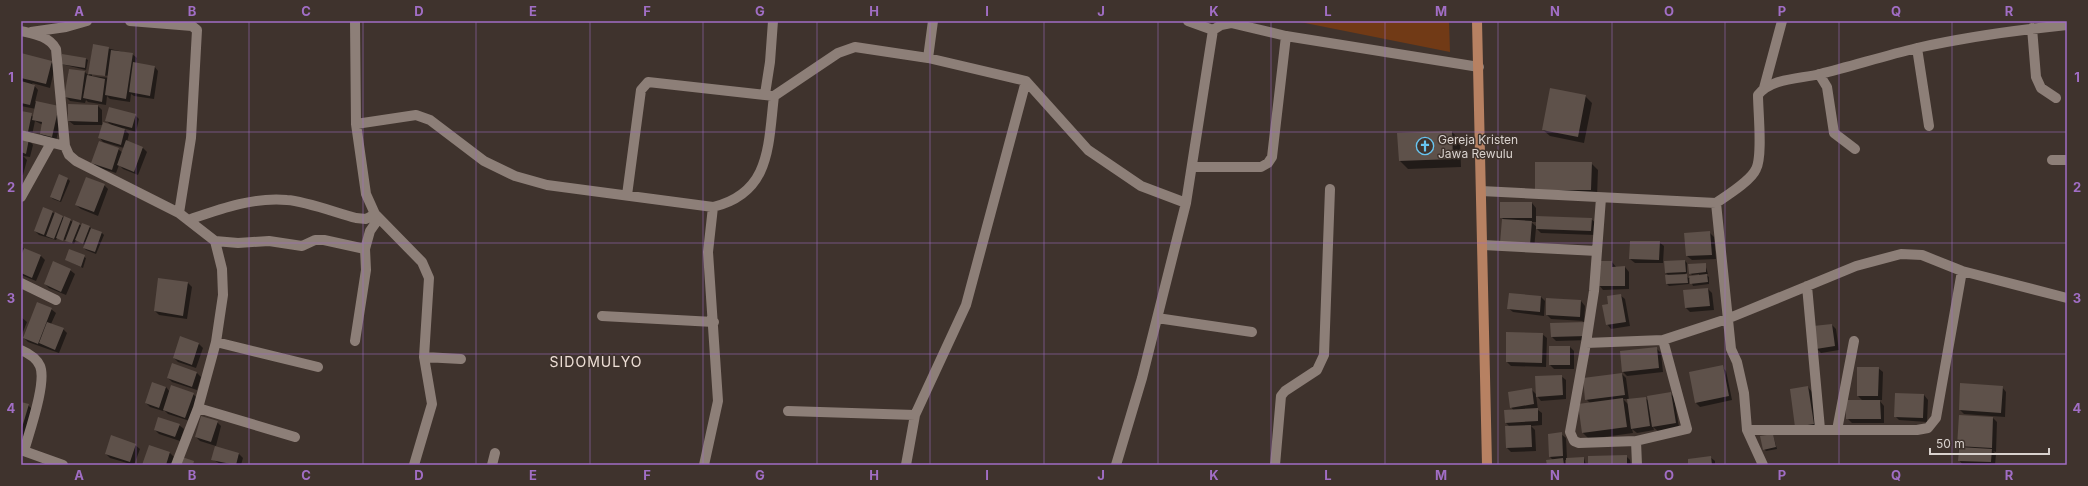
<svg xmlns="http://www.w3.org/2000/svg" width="2088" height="486" font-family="Inter,sans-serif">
	<rect width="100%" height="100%" fill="#3f332d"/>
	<path fill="#713a16" d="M1295,21H1449L1450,52Z"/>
	<path fill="#0007" fill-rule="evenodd" d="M93,45L132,54L137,58L136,64L154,66L158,71L154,99L134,96L131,94L130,102L110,99L107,96L106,105L88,102L86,100L85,103L70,101L66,97L69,70L85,72L89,76ZM92,74L110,76V78L92,76Z
		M21,54L51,62L55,66L50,88L32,83L38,90L35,102L59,107L63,112L56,141L45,138L41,134L43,125L35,121L32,135L21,133V112L34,117L36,109L21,106Z
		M86,59L88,60L86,70L61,64Z
		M1585,96L1592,103L1584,143L1550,136L1543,130Z
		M98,106L102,110V123L112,126L106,120L135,115L139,119L136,132L123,128L129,134L127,142L143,148L147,152L138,175L123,169L119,165L116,173L97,167L92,162L118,149L123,153L124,148L103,142L99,137L103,125H74L69,121Z
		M1452,132L1460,140L1461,167L1408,169L1400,161Z
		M21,138L29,140L33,145L30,157L23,156L27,160L23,175H21Z
		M1591,163L1598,170L1597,197L1543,196Z
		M68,179L70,181L61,202L53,199L51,197Z
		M104,185L108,189L98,216L81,209L76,205Z
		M1532,203L1536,208V217L1591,219L1596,223L1595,235L1541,233L1536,228L1534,249L1501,217ZM1531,222H1537V227Z
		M43,208L82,226L89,227L102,233L104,235L96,254L86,250L84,248L85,245L76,240L74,244L58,237L56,240L39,235L35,231Z
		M1709,232L1714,237L1716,259L1692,260L1687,256Z
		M1659,242L1664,246L1663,263H1635L1630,259Z
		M21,247L41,256L45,260L36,281L21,275Z
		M70,250L86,258L83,268L66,260Z
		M1685,261L1687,263V273L1685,274L1688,278L1699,276V274L1692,275L1690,273L1705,264L1708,274H1705L1709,277V284L1693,286L1690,279H1689V284L1669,286L1667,284L1669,276L1666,273Z
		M1612,262L1616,267H1625L1629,272V289L1603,290L1599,285L1602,268Z
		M70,270L75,274L66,295L49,288L45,284Z
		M188,283L192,287L187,319L159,315L155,311Z
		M1708,289L1712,293L1714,310L1690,312L1686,308Z
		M1620,295L1625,299L1630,326L1611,329L1607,324Z
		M1541,297L1545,301L1544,316L1513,312L1508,308Z
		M1581,301L1585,306L1584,323L1590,340L1556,341L1552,337L1584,321L1551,319L1547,315Z
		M51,309L56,313L51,324L63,329L67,333L59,353L28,342L24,338Z
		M21,317L27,322L21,337Z
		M1832,325L1836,329L1839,350L1821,353L1817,349Z
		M1542,334L1547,338L1546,367L1511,366L1507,362Z
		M199,344L203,348L196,368L178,362L174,358Z
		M1570,347L1574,351V369H1554L1550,365Z
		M1656,348L1661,353L1663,372L1627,376L1623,372Z
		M1722,367L1726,371L1732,400L1700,407L1696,403Z
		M1878,368L1883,372L1882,400H1879L1884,406V423H1852L1847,418L1863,401L1858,396Z
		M197,373L201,377L197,390L172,382L168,378Z
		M1622,374L1626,378L1629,400L1645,398L1649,401L1670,393L1674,397L1679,427L1658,431L1653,427L1654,430L1637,433L1632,429L1633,433L1589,439L1582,432L1590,403L1586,399ZM1623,399H1628L1629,405Z
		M1561,376L1566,380V399L1541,401L1536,395L1538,410L1542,413V425L1531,426L1535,430L1536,451L1511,452L1507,448L1510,427L1506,423L1505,411H1514L1511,407L1531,389L1537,395Z
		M166,387L170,392L193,394L197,398L190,421L168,414L164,410L163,411L150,407L146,403Z
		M1808,387L1812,392L1818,428L1801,431Z
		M2002,387L2006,392L2005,417L1964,414L1960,410Z
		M1924,395L1928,400L1927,422L1899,420L1895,416Z
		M21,403L28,405L33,410L24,441L21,440Z
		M1993,418L1997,422L1996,452L1993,451L1996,454L1995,465H1963L1959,460L1958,446Z
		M217,422L221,426L216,446L200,441L196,437Z
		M179,425L184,429L180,441L159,434L155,430Z
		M1561,434L1566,438L1567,459L1584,458L1586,465H1567V460H1565V465H1548L1553,460L1550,457Z
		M1773,435L1777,449L1766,451L1764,449Z
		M135,445L140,449L134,465L110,458L106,454Z
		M149,446L170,453L174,457L172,465H143Z
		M239,454L243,458L241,465H222L212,459Z
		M1626,456L1630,460L1631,465H1589Z
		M1710,457L1715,461V465H1689Z"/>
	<path fill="#5e514a" d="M93,44L109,47L105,76L88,74Z
		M111,50L133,53L126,99L105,95Z
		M21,53L52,61L46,84L21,78Z
		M62,54L86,58L85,68L60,64Z
		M133,62L155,66L150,96L129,92Z
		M69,69L85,71L81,100L64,97Z
		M87,75L105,79L102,102L83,98Z
		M21,81L35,85L30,105L21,103Z
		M1550,88L1586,95L1578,137L1542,130Z
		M36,101L59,106L52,137L40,134L42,122L32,120Z
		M68,104L98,105V122L68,121Z
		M109,107L136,114L132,128L105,121Z
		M21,111L32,113L28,132L21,130Z
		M103,122L125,129L121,145L98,138Z
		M1452,131L1453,159L1399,161L1397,133Z
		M21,137L29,139L26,154L21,152Z
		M126,140L143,147L134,172L117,165Z
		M99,141L119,148L112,170L91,163Z
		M1535,162H1592L1591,190H1535Z
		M59,174L68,178L60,201L50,197Z
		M86,177L105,184L94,212L75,205Z
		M1500,202H1532V218H1500Z
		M43,207L53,211L44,235L34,231Z
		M55,212L63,216L54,239L46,236Z
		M64,216L71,219L63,241L56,238Z
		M1536,216L1592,218L1591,231L1536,229Z
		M1502,219L1532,221L1530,245L1500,243Z
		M73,220L80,223L72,243L65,241Z
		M82,223L90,226L83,244L75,240Z
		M91,228L102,232L95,252L83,248Z
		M1710,231L1712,255L1686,256L1684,233Z
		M1630,241H1660L1659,260L1629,259Z
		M24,248L41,255L32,278L21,273V256Z
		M69,249L85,255L81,267L65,260Z
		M1685,260L1686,272L1665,273L1664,261Z
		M53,261L71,269L61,292L44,284Z
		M1601,261H1612V267L1625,266V286H1598V266L1601,267Z
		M1706,263V272L1689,274L1688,264Z
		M1687,274L1688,283L1666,284L1665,275Z
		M1707,274L1708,282L1690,284L1689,276Z
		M158,278L188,282L183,316L154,311Z
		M1708,288L1710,306L1685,308L1683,290Z
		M1509,293L1541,296L1540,312L1507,309Z
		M1621,294L1626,322L1606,325L1602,305L1608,304L1607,296Z
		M1546,298L1581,300L1580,317L1546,315Z
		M37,302L52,308L38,344L23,338Z
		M47,322L64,328L55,350L39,343Z
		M1586,322L1587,336L1551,337L1550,323Z
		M1832,324L1835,346L1816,349L1813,326Z
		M1506,332L1543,333L1542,363L1506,362Z
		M180,336L199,343L192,365L173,358Z
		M1549,346H1570V365H1549Z
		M1657,347L1659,368L1622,372L1620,351Z
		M172,363L197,372L192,387L167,378Z
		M1723,365L1729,396L1695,403L1689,372Z
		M1857,367H1879L1878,396H1857Z
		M1622,373L1625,395L1585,400L1583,378Z
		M1562,375L1563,395L1536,397L1535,376Z
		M152,382L166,387L159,408L145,403Z
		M1960,383L2003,386L2001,413L1959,410Z
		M171,385L194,393L185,418L163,410Z
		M1808,386L1814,424L1795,427L1790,389Z
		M1532,388L1534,404L1510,408L1508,392Z
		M1671,392L1676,423L1652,427L1647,396Z
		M1895,393L1924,394L1923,418L1894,417Z
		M1646,397L1650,426L1631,429L1627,399Z
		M1623,398L1627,427L1582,433L1578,404Z
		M1846,400H1880L1881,419H1846Z
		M21,402L29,404L21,431Z
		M1538,408V421L1505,423L1504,410Z
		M1959,415L1993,417L1992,448L1957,446Z
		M201,416L218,421L211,442L195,437Z
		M158,417L180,424L175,437L154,430Z
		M1531,425L1532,447L1506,448L1505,426Z
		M1562,432L1563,456L1549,457L1548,434Z
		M1773,434L1776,447L1763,450L1760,436Z
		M111,435L136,444L130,462L105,454Z
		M149,445L170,452L166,465H142Z
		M215,446L239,453L236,465L211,460Z
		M1959,447L1992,449L1991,462L1958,461Z
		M1627,455V465H1588V456Z
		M1711,456L1712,465H1688V459Z
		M182,457L194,461L193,465H179Z
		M1584,457V465H1566V458Z
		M1563,458L1564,465H1547L1546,460Z"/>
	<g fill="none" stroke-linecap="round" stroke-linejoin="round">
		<path stroke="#8d7f78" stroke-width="10" d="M130,21L192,26L197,30L191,138L179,213
			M355,21L356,124L366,194L375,214L422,262L429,278L424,357L432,404L414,465
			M1188,21L1213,30
			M2032,28L2036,77L2041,88L2056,98
			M21,31C34,34 49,36 56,49L65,146
			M31,32L66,27L87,21
			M1917,48L1929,126
			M928,58L933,21
			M1819,74L1827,87L1834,133L1855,149
			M1764,88L1782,21
			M765,94L770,62L773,21
			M356,124L416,115L430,120L484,161L515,176L547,185L713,207
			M21,135L65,146L69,155L76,161L179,213L215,241L222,269L223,295L216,342L198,408L176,465
			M2052,160H2067
			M1193,167H1261L1268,163L1272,157L1286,36
			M1481,191L1716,203
			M627,195L641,90L648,82L774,96
			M21,197L51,143
			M1601,198L1594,291L1586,343L1570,432L1574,441L1579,443L1636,441L1687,429L1663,340
			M188,220C220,209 252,197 287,200C305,201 337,213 356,218L366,219L375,214
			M215,241L238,243L269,241L302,246L315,240H324L365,249
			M1483,245L1597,251
			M21,283L56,300
			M1807,286L1820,429
			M602,316L714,322
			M1157,318L1252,332
			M355,341L366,270L365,249L370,231L379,218
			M216,342L318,367
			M1586,343L1663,340L1727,319L1856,266L1901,254L1922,255L1962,271L2067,298
			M21,350C28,353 37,359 40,366C47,382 29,433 24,451
			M424,357L461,359
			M198,408L295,437
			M788,411L915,415
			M1747,430H1917L1928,428L1936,418L1962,271
			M1837,430L1854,341
			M1636,441L1637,465
			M21,450L63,465
			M492,465L495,453
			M704,465L718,401L708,252L713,207C771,193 768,146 774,96L838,53L855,47L928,58L1026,81L1088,150L1141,186L1186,203
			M906,465L915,415L966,305L1026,81
			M1116,465L1142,378L1186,203L1213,30L1221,25L1231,23L1286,36L1479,67
			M1275,465L1281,396L1285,391L1317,370L1324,355L1330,189
			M1763,465L1747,430L1744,393L1737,362L1731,349L1716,203C1726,196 1751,181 1756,169C1763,156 1758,112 1758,95C1771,78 1800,79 1820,74C1852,66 1884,56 1917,48C1966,37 2017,30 2067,25"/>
		<path stroke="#b78162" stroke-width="10" d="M1477,21L1487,465"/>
	</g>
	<path fill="none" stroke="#a16ec5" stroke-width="1" stroke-opacity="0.55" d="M136,21V465M249,21V465M363,21V465M476,21V465M590,21V465M703,21V465M817,21V465M930,21V465M1044,21V465M1158,21V465M1271,21V465M1385,21V465M1498,21V465M1612,21V465M1725,21V465M1839,21V465M1952,21V465M21,132H2067M21,243H2067M21,354H2067"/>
	<defs>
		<symbol id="church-ring" viewBox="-11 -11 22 22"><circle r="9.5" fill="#3f332d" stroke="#68c4f0" stroke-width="1.5"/><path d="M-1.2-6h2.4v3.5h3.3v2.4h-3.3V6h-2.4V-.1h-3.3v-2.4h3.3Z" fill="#68c4f0"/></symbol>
	</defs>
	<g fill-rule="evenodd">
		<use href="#church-ring" x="1415" y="136" width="20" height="20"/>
	</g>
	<g text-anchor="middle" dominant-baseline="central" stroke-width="3" stroke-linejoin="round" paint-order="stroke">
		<g font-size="12" fill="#d9d2ce" stroke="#3f332d" text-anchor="start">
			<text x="1438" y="139">Gereja Kristen<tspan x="1438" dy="14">Jawa Rewulu</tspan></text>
		</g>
		<g font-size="14" letter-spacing="1" fill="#eedfd6" stroke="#3f332d">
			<text x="596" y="361">SIDOMULYO</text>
		</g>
	</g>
	<rect width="2088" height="486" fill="none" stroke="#3f332d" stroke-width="44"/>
	<path d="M1930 448v6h119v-6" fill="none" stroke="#d9d2ce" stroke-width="2"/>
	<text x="1936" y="448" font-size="12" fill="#d9d2ce" stroke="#3f332d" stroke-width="3" paint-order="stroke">50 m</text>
	<rect x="22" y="22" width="2044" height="442" fill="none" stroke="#a16ec5" stroke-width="1.5"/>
	<g font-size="13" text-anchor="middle" font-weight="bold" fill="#a16ec5">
		<text x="79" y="16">A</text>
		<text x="192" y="16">B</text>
		<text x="306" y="16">C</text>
		<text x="419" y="16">D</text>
		<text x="533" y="16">E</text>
		<text x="647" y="16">F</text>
		<text x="760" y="16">G</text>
		<text x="874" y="16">H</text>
		<text x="987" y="16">I</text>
		<text x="1101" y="16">J</text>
		<text x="1214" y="16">K</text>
		<text x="1328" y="16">L</text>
		<text x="1441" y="16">M</text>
		<text x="1555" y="16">N</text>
		<text x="1669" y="16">O</text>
		<text x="1782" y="16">P</text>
		<text x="1896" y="16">Q</text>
		<text x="2009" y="16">R</text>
		<text x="11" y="82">1</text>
		<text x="2077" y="82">1</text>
		<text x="11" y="192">2</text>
		<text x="2077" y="192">2</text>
		<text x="11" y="303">3</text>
		<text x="2077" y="303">3</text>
		<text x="11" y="413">4</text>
		<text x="2077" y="413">4</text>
		<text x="79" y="480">A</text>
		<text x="192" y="480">B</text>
		<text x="306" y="480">C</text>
		<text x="419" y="480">D</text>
		<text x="533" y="480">E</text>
		<text x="647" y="480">F</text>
		<text x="760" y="480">G</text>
		<text x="874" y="480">H</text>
		<text x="987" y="480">I</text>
		<text x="1101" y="480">J</text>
		<text x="1214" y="480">K</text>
		<text x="1328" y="480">L</text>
		<text x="1441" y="480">M</text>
		<text x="1555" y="480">N</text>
		<text x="1669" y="480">O</text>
		<text x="1782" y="480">P</text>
		<text x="1896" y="480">Q</text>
		<text x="2009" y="480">R</text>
	</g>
</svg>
